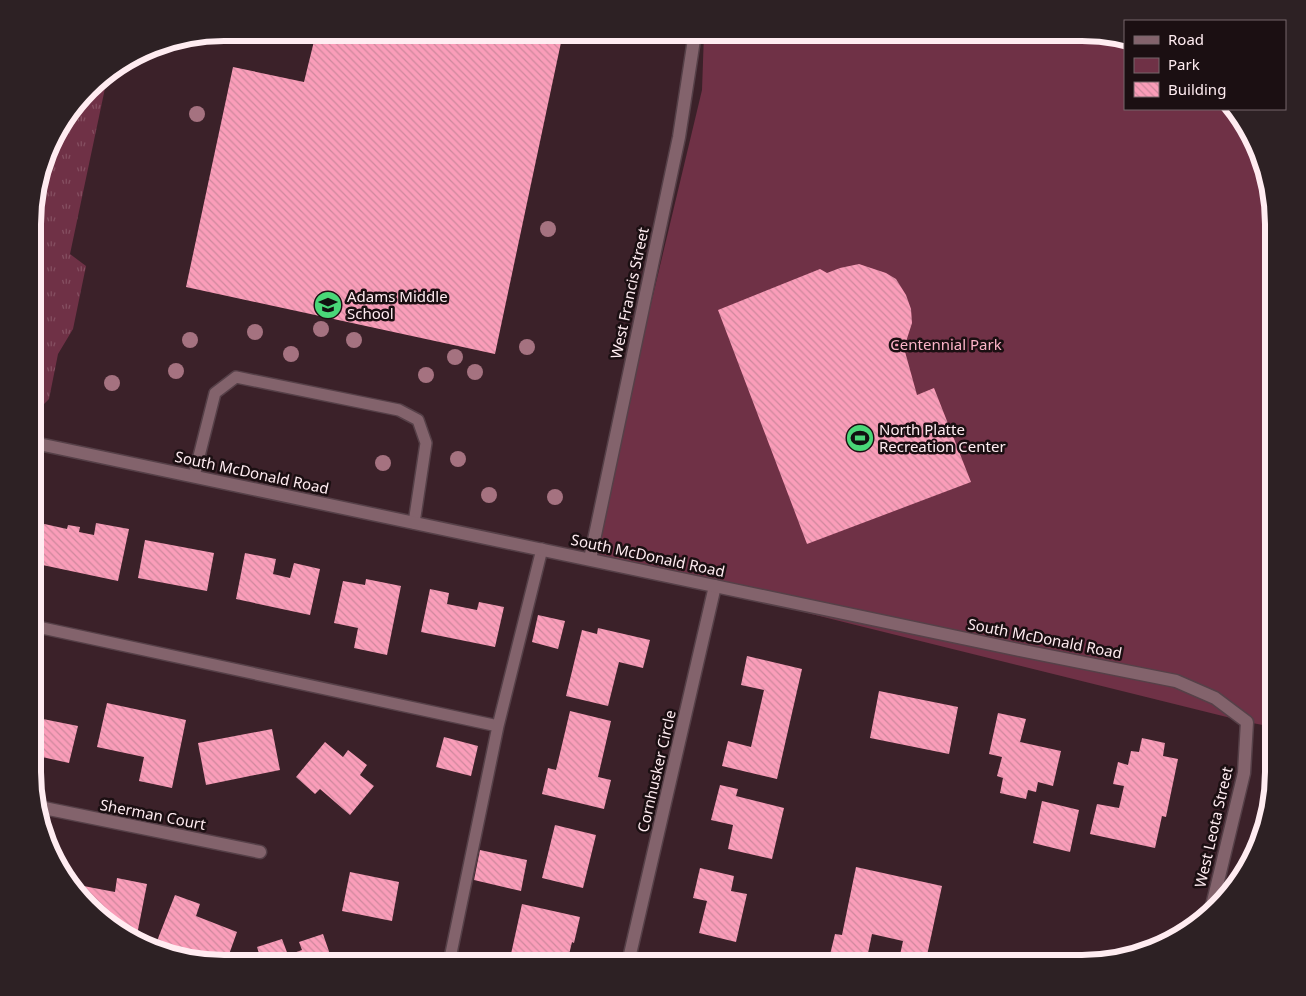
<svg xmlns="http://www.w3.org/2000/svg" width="1306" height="996" font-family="'Noto Sans',sans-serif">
	<defs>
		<pattern id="grass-tufts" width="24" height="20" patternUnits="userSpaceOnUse" patternTransform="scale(1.25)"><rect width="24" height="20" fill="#6f3146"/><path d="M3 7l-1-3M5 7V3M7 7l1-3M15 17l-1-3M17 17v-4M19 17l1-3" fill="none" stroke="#854f61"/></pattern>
		<pattern id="building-back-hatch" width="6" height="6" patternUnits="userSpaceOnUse" patternTransform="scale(1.25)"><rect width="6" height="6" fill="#fa9db9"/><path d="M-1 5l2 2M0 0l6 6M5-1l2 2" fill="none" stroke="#ce889d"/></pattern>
	</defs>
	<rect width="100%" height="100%" fill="#3b2129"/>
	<path fill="url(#grass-tufts)" d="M108,74L70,254L86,266L73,329L58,354L49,399L36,412H34V199L58,128L98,80Z"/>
	<path fill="#6f3146" d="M704,33H1094L1125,40V109H1230L1254,140L1273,224V727L1247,722L590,559L702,90Z"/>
	<path fill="url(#building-back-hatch)" d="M224,32L251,33L249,42L215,34Z
		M316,33H563L495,354L186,287L233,67L304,82Z
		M859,264L886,273L896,279L906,295L911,309L912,323L904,348L917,395L934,388L971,482L807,544L718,310L820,269L827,273L840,268Z
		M40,523L67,529L68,525L80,527L79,532L94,535L96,523L129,529L118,581L33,563V553Z
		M145,540L214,553L207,591L138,578Z
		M245,553L276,559L273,574L290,578L294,563L320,569L310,615L236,599Z
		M366,579L401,586L387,655L354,648L358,628L334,623L343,581L365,585Z
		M430,589L449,593L447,604L477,610L479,602L504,607L495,647L421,632Z
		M538,615L565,621L558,649L532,642Z
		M598,628L650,640L643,668L619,662L608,706L566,696L582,630L597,634Z
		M747,656L802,669L777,779L722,766L728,741L751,747L764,690L741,685Z
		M879,691L958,707L949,754L870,738Z
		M107,703L186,720L172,788L139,781L144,757L97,747Z
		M570,711L611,721L598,777L611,780L604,809L542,794L548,768L556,770Z
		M998,713L1026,719L1020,742L1061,751L1053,786L1038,782L1036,792L1028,790L1026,799L1000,793L1003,778L997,776L1002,757L989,754Z
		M33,717L78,726L69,763L33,755Z
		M272,729L280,770L206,785L198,743Z
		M444,737L478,746L471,776L436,767Z
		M1142,738L1165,743L1163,756L1178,759L1166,817L1162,816L1155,848L1090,834L1097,804L1119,808L1124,786L1113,784L1118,762L1128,765L1131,751L1139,752Z
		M325,742L343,757L348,750L367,765L360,775L374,786L350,815L320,789L315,794L296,777Z
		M720,785L738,789L736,796L784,808L772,859L728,849L733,825L711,820Z
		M1042,801L1079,810L1070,852L1033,843Z
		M555,825L596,835L583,888L542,878Z
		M480,850L527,860L521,891L474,880Z
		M856,867L942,886L926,960L900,955L903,941L872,934L866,963H828L835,934L842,935Z
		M700,868L734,876L731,891L747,894L736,942L699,933L707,901L693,898Z
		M350,872L399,882L392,921L342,911Z
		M117,878L147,884L136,940L98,916L73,884L115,892Z
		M175,895L200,904L196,916L237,932L226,963H212L183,956L155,946Z
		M522,904L580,917L574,943L572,942L567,963H509Z
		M323,934L333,963H262L257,947L282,939L288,955L302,950L299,942Z
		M681,952L716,959V963H679Z"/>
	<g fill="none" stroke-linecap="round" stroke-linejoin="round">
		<defs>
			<path id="service" d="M194,476L215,393L236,377L399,410L418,420L426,443L414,523
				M33,626L498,726
				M449,963L498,726L542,549"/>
			<path id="minor" d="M39,807L260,852
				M628,963L715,586"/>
			<path id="tertiary" d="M34,443L1019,650L1176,681L1215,698L1247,722L1244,773L1211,910
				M590,559L679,137L695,33"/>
		</defs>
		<use href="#service" stroke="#564048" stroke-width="14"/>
		<use href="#minor" stroke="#564048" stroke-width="15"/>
		<use href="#tertiary" stroke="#564048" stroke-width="15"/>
		<use href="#service" stroke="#83636c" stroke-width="11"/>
		<use href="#minor" stroke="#83636c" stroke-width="12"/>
		<use href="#tertiary" stroke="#83636c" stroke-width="12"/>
	</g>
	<g fill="#a57280">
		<circle cx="197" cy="114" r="8"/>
		<circle cx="548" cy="229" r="8"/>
		<circle cx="321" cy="329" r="8"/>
		<circle cx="255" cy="332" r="8"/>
		<circle cx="190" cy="340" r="8"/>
		<circle cx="354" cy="340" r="8"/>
		<circle cx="527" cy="347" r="8"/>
		<circle cx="291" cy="354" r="8"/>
		<circle cx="455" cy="357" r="8"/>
		<circle cx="176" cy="371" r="8"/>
		<circle cx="475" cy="372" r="8"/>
		<circle cx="426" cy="375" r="8"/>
		<circle cx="112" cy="383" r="8"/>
		<circle cx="458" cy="459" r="8"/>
		<circle cx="383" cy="463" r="8"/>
		<circle cx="489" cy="495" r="8"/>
		<circle cx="555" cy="497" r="8"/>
	</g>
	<defs>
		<symbol id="school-disc" viewBox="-11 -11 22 22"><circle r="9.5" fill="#49d778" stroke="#1b0f12"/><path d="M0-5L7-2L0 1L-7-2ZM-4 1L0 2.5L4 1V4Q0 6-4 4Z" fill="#111"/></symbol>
		<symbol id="stadium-disc" viewBox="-11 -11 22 22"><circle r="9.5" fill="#49d778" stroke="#1b0f12"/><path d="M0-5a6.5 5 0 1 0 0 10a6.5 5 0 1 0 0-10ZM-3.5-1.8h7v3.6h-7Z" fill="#111"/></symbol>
	</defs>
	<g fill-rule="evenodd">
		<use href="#school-disc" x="312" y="289" width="32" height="32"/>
		<use href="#stadium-disc" x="844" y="422" width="32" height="32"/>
	</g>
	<g text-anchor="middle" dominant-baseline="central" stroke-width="5" stroke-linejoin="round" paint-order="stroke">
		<g font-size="15" fill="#ffecf1" stroke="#1b0f12">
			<text transform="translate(629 293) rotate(-78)">West Francis Street</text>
			<text transform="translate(252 472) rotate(12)">South McDonald Road</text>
			<text transform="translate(648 555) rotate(12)">South McDonald Road</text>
			<text transform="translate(1045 638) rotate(11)">South McDonald Road</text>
			<text transform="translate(656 771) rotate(-77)">Cornhusker Circle</text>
			<text transform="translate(153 814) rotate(11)">Sherman Court</text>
			<text transform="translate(1213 827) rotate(-77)">West Leota Street</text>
		</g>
		<g font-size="15" fill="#ffecf1" stroke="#1b0f12" text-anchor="start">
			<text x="347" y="296">Adams Middle<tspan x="347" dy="17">School</tspan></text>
			<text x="879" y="429">North Platte<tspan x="879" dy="17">Recreation Center</tspan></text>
		</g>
		<g font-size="15" fill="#fcb4c8" stroke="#1b0f12">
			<text x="946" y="344">Centennial Park</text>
		</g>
	</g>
	<path d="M0 0H1306V996H0ZM224 41H1082A183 183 0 0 1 1265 224V772A183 183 0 0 1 1082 955H224A183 183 0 0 1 41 772V224A183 183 0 0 1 224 41Z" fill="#2d2124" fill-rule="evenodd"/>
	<path fill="none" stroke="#ffecf1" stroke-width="6" d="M224 41H1082A183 183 0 0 1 1265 224V772A183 183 0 0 1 1082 955H224A183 183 0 0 1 41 772V224A183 183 0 0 1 224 41Z"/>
	<rect x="1124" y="20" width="162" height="90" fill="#1b0f12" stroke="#76676b"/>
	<rect x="1134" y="36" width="25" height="8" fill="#83636c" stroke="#76676b"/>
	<text x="1168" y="45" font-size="15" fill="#ffecf1">Road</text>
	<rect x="1134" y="58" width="25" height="15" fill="#6f3146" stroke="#76676b"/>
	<text x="1168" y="70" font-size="15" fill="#ffecf1">Park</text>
	<rect x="1134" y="82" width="25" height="15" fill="url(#building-back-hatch)" stroke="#76676b"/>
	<text x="1168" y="95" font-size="15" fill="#ffecf1">Building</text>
</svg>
